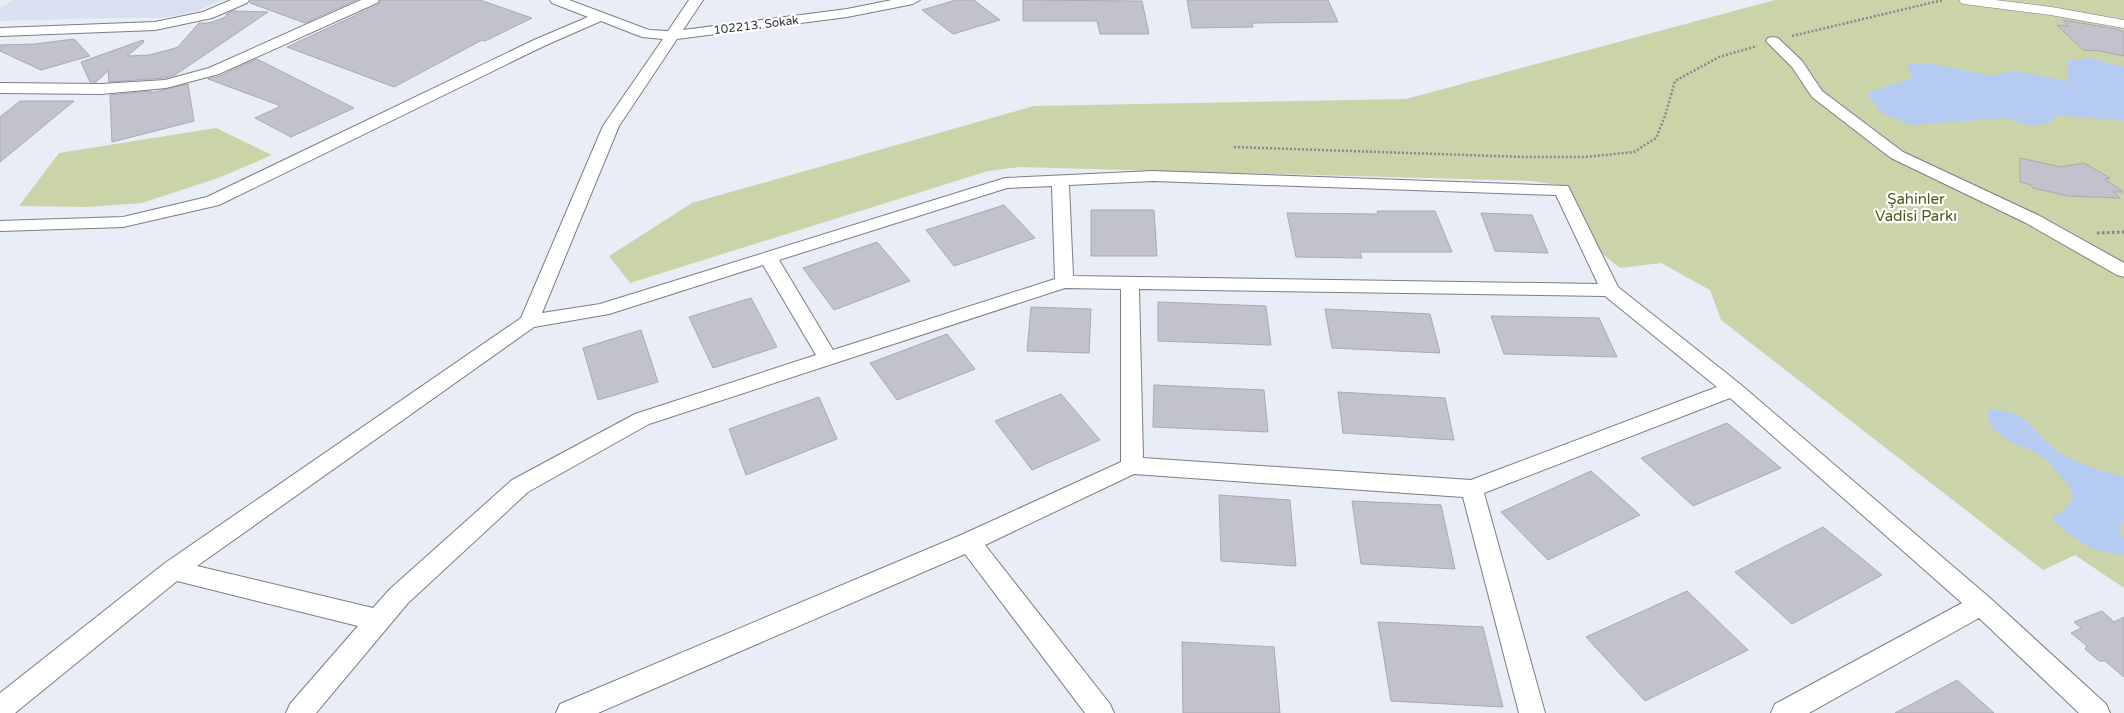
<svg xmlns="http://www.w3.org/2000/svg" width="2124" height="713" font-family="'Varela Round',sans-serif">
	<rect width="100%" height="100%" fill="#e8edf6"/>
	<path fill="#d9e0f1" d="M14,0H223L194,12L161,18H108L0,21V8Z"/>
	<path fill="#cad4a8" d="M1775,0H2124V588L2075,555L2043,570L1721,320L1710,290L1661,263L1620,268L1599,251L1565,186L1532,181L1020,167L988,171L630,283L609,256L692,203L1034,106L1406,99Z
		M216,128L272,155L221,177L142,203L87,207L19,206L59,153Z"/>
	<path fill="#b6cbf1" d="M2090,58L2124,67V121L2056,115L2048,124L2028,126L2007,118L1911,125L1881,113L1866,93L1912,78L1907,64H1934L1991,76L2013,71L2067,81V60Z
		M1988,410C2033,409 2031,436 2062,454C2082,466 2102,471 2124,477V520L2119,528L2124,541V555C2098,555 2065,537 2051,516L2063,512L2072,499L2069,486L2048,462L2036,453L2007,440L1992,428L1988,419Z"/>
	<path fill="#c2c2cc" stroke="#a9a9b2" d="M251,0H356L305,23L250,3Z
		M381,0H480L532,18L485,41L482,40L394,87L287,47L378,5Z
		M956,0H974L1000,20L953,34L922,10Z
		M1023,0L1142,1L1149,34H1100L1097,21H1023Z
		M1187,0H1328L1338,22L1252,23L1253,27L1192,28Z
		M233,11L268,12L175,75L165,78L109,82L108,71L96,82H90L81,62L143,40L144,42L127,56L149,55L172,49L178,47L199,23H209L226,17L227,14Z
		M2063,20L2116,29L2124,32V56L2100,51L2083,50L2057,25L2068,26Z
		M74,39L90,56L41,70L0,51V45L35,44Z
		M257,59L354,108L291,137L255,118L281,106L208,79L220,76Z
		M188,84L194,121L112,142L110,95L151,91L150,93Z
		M20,101H74L0,162V117Z
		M2020,158L2061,167L2084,163L2110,178L2105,179L2123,192H2113L2120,198L2068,196L2033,188L2031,185L2020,182Z
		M1004,205L1035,238L954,266L926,230Z
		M1091,210H1154L1157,256H1091Z
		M1377,211H1435L1452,252H1360L1362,258L1296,257L1287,213L1378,214Z
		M1481,213L1532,215L1548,253L1495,251Z
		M877,242L910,281L834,310L803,268Z
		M751,298L777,347L713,368L689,317Z
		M1158,302L1266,306L1271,345L1158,341Z
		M1031,307L1091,309L1089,353L1027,351Z
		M1325,309L1430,314L1440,353L1332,348Z
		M1491,316L1599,318L1617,357L1504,354Z
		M641,330L658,382L598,400L583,348Z
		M947,334L975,369L897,400L870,363Z
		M1154,385L1264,390L1268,432L1153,427Z
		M1338,392L1445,398L1454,440L1343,433Z
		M1061,394L1100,440L1032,470L995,421Z
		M819,397L837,439L746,475L729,429Z
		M1727,423L1781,468L1693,506L1641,458Z
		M1591,471L1640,515L1548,560L1501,512Z
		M1219,495L1290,500L1296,566L1221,561Z
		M1352,501L1441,505L1455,569L1361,564Z
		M1823,527L1882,575L1792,624L1735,572Z
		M1687,591L1748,650L1645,701L1586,637Z
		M2102,611L2114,622L2124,617V677L2105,661H2099L2085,649L2087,646L2071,633L2081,628L2074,622Z
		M1378,622L1483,627L1503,707L1391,701Z
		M1182,642L1274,647L1280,713H1183Z
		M1957,680L1994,713H1895Z"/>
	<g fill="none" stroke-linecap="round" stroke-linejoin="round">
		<defs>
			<path id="lane" d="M1964,0L2051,11L2124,24"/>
			<path id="street" d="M231,0H249L247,3L212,18L155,30L0,36V28L155,22L203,12Z
				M361,0H379L377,3L219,74L166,88L101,94L0,93V83L101,84L165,80L209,68Z
				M550,0H569L649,30L668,31L689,0H703L683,30L847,9L892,0H920L913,4L847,17L677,39L619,126L542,313L600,304L1005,178L1153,171L1568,186L1618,287L1740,384L1990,598L2106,704L2110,713H2079L1979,618L1809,713H1771L1775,704L1962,603L1730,398L1484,493L1545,713H1519L1463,497L1134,474L985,545L1110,704L1114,713H1085L965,554L598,713H556L560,704L961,535L1121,462V289L1065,288L649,424L528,492L408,603L316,713H286L290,704L358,626L177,581L15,713H0V693L165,563L521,318L603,126L663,39L642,37L601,21L544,46L219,205L123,227L0,231V221L123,217L207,197L534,40L588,17L552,3ZM1153,181L1556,195L1598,284L1073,276L1069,185ZM1052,186L1055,279L833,350L779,260L1007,188ZM763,265L816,355L635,414L512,480L390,589L373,608L197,566L534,327L609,314ZM1139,289L1605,296L1717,387L1471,480L1143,458Z
				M1773,37L1778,38L1802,61L1822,91L1903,152L2038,215L2124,263V277L2117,275L2026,223L1891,158L1812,97L1792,67L1766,41L1768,38Z"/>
		</defs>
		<use href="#lane" stroke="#7a7e86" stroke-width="9"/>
		<use href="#street" stroke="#7a7e86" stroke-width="2"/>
		<path stroke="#85888f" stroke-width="2.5" stroke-dasharray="2 2" stroke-linecap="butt" d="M1792,36L1943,0
			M1234,147L1524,157H1585L1634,152L1656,138L1665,116L1675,81L1719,57L1757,46"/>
		<path stroke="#85888f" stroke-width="3" stroke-dasharray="2.5 2.5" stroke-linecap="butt" d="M2097,233L2124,232"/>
		<use href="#lane" stroke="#fff" stroke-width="8"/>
		<use href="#street" fill="#fff" fill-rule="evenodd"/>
	</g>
	<g text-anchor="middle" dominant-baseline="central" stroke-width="4.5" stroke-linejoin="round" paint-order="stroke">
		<g font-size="12" fill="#313337" stroke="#fff">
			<text transform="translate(756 25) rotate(-7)">102213. Sokak</text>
		</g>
		<g font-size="15" fill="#4e5815" stroke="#fff">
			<text x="1916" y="199">Şahinler<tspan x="1916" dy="17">Vadisi Parkı</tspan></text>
		</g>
	</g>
</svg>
